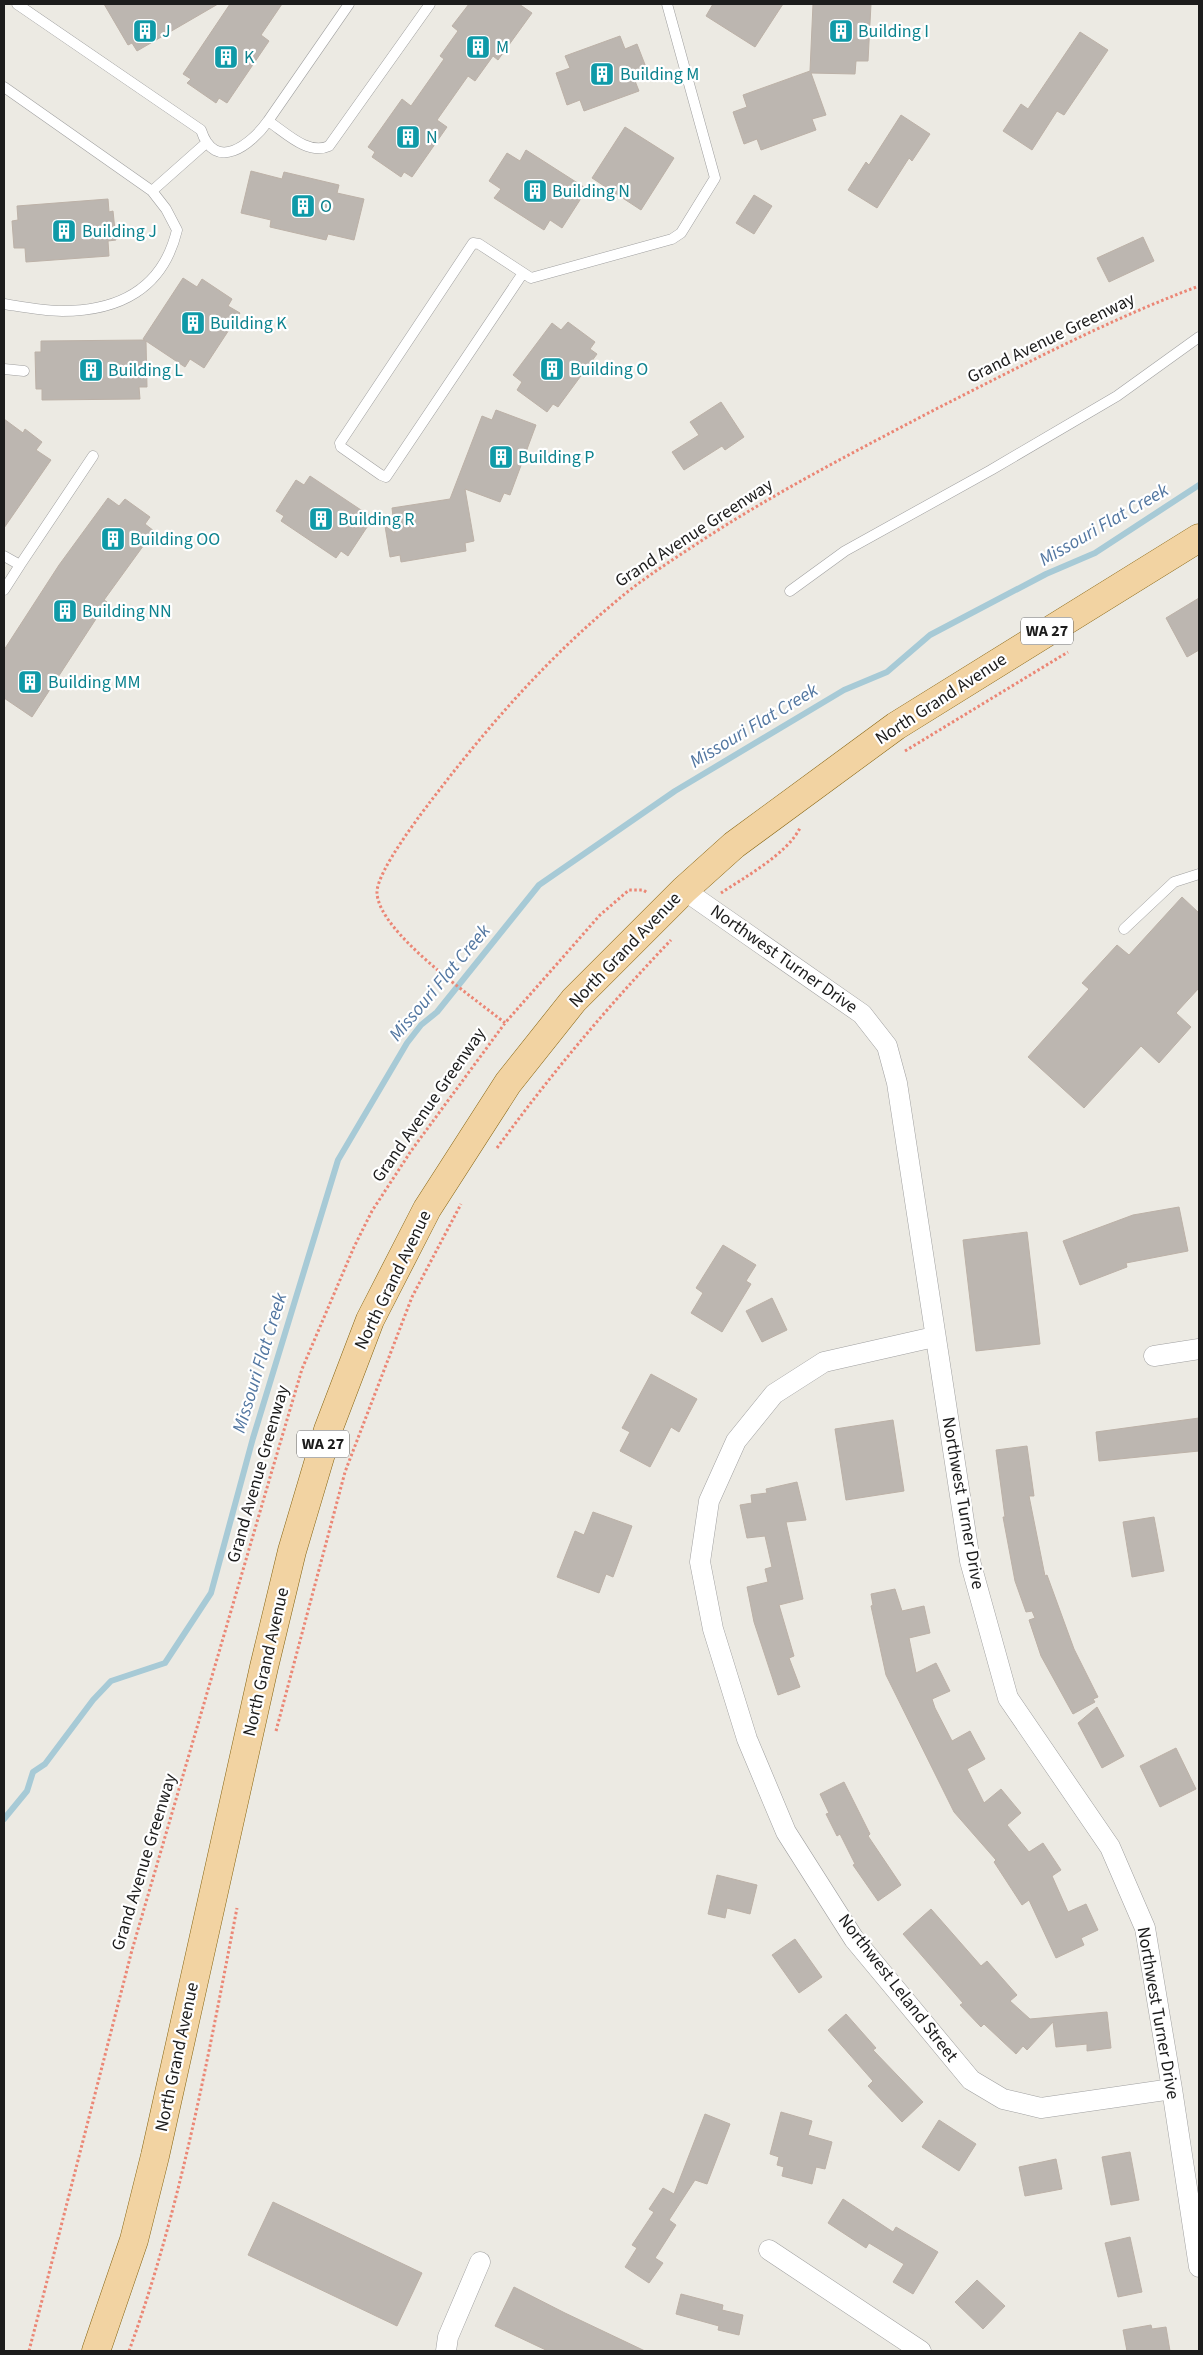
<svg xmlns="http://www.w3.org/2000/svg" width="1203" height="2355" font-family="'Source Sans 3',sans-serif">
	<rect width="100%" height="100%" fill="#eceae3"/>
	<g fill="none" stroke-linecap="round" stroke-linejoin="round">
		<path stroke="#a7cad6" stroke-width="6" d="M4,1819L27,1791L33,1772L45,1764L93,1700L111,1681L165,1663L211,1593L253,1438L338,1160L407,1043L421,1025L437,1012L539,885L675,791L844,690L887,672L930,635L1046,574L1095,553L1199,485"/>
	</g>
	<path fill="#bcb6b0" stroke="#bcb1a7" d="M104,4H218L137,51L132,43L128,45Z
		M230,4H282L261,35L269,41L227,103L219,98L216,103L187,83L191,79L183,74Z
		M469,4H519L532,13L498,60L493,56L475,81L468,76L437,120L447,127L412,177L404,172L401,177L372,157L375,152L368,147L402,99L411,106L444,59L440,56L458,31L452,26Z
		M713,4H783L755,47L706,16Z
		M813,4H871L868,61H856L855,74L811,73L826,115L812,119L816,130L761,150L757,139L744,144L733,112L747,107L743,95L810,71Z
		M1080,32L1108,50L1064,115L1057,111L1032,150L1003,131L1021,104L1028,109Z
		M620,36L625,49L637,44L649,75L635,81L639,91L584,111L580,100L567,105L556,73L570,68L565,56Z
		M901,115L930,134L912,161L909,158L877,208L848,190L866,162L869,165Z
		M625,127L674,158L641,210L592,178Z
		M526,150L587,189L562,228L550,220L544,230L494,198L501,189L489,181L507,153L520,161Z
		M251,171L282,179L284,172L339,185L337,193L364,199L354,240L328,234L326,240L270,227L271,220L241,213Z
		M754,195L772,206L754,234L736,223Z
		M108,199L109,212L113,211L116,240L108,241L109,256L26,262L25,248H14L12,221L18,220L17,206Z
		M1143,237L1154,261L1109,282L1097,258Z
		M183,278L197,287L202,279L232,299L228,306L240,313L204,368L190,359L185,367L146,341L147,387H139L140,399L42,400V389H36L35,352H41V341L145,340L143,339Z
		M568,322L595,342L590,349L597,354L558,407L553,404L547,412L517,390L522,382L513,375L552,323L561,330Z
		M721,402L744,437L725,450L722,446L684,470L672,452L699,435L690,422Z
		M496,410L536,425L510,495L504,493L500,502L465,489L474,541L465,543L466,551L401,562L400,555L390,557L385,526L395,533L392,508L450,499L482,416L492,420Z
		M4,419L23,433L25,429L42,442L36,450L51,460L4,528Z
		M310,476L373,518L348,556L341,551L336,558L281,521L284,516L276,511L296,480L304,485Z
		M108,498L119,506L125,499L150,517L145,524L154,531L104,600L107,602L32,717L4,698V650L59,565Z
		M1199,598V650L1187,657L1166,618Z
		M1182,897L1199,913V988L1176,1013L1191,1027L1159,1063L1141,1046L1084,1108L1028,1057L1089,989L1082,983L1117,945L1129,955Z
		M1179,1207L1188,1251L1126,1263L1127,1267L1080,1285L1063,1241L1133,1215Z
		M1027,1232L1040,1344L976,1351L963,1240Z
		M723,1245L756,1265L746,1281L751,1284L722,1332L691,1313L703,1293L696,1288Z
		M772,1298L787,1330L762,1342L746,1311Z
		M651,1374L697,1399L679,1432L671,1427L650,1467L620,1451L630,1432L622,1428Z
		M1199,1418V1451L1099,1461L1096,1432Z
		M893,1420L904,1491L846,1500L835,1429Z
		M1027,1446L1034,1496H1029L1045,1576L1047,1575L1074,1649L1098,1697L1093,1699L1095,1702L1073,1714L1041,1656L1029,1620L1035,1618L1032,1611L1026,1612L1015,1581L1003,1517H1005L996,1450Z
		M797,1482L806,1520L786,1522L803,1599L779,1605L794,1656L789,1658L800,1687L778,1695L754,1622L747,1587L768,1582L765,1569L772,1567L765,1536L747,1538L740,1505L752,1503L751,1495L767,1493L766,1489Z
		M593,1512L632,1526L613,1577L606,1574L599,1593L557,1577L575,1531L584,1535Z
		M1154,1517L1164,1571L1132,1577L1123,1522Z
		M895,1589L902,1611L924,1606L930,1633L909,1638L916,1673L936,1663L950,1691L932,1699L935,1708L952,1741L970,1731L985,1759L967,1769L984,1803L1001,1789L1021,1813L1007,1825L1029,1852L1043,1843L1061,1870L1052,1876L1068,1912L1086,1904L1098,1930L1081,1938L1084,1945L1056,1958L1029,1900L1022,1905L994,1862L996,1860L954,1812L886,1675L871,1606L873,1605L871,1594Z
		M1097,1707L1124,1756L1102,1768L1078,1723Z
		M1176,1748L1196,1789L1160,1807L1140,1766Z
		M844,1782L870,1834L868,1836L901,1885L878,1901L853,1865L855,1864L840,1834L837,1836L826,1814L829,1813L820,1794Z
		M717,1875L757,1885L750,1914L727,1908L725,1918L708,1914Z
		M931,1909L981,1966L987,1961L1017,1995L1010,2001L1030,2019L1107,2012L1111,2048L1087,2051V2044L1056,2047L1053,2022L1027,2050L1023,2046L1016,2054L984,2024L981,2027L960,2005L963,2003L903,1934Z
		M795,1939L822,1977L799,1993L772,1955Z
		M846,2014L876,2048L873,2050L923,2102L902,2122L868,2086L873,2081L828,2030Z
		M781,2112L812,2121L808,2135L832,2142L825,2169L816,2167L812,2184L782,2176L784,2167L777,2165L779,2157L770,2154Z
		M705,2114L730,2124L707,2184L695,2180L669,2220L676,2225L655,2258L663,2263L649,2283L625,2267L637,2248L632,2245L654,2212L649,2209L663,2188L674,2194Z
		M939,2120L976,2144L959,2171L922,2147Z
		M1130,2152L1139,2200L1111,2205L1102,2157Z
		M1056,2159L1062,2189L1025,2196L1019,2167Z
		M843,2199L893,2232L896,2227L938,2252L913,2294L893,2282L904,2264L869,2243L866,2248L828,2223Z
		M273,2202L422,2273L397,2326L248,2255Z
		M1130,2237L1142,2292L1118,2297L1105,2243Z
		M977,2280L1005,2306L983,2329L955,2302Z
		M514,2287L565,2313L645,2351H548L495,2326Z
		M681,2294L723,2305L722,2310L743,2315L739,2335L718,2330L719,2326L676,2314Z
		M1151,2325L1152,2329L1166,2327L1170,2351H1127L1123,2330Z"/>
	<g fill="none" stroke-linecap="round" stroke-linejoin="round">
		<defs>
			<path id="lane" d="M17,4L201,130C215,173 251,145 268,121C285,132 308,156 329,146L430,4
				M4,87L152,191
				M268,121L349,4
				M523,273L386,477L381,475L341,447L340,443L473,243L479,244L531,278L672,239L681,233L715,178L667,4
				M4,304C23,307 43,311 62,311C119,311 163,289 177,230L166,209L152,191L205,144
				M4,369L24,371
				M4,556L20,565L93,456
				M4,590L20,565
				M790,591L845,551L991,470L1117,396L1199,337
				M1124,929L1174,882L1199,874"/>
			<path id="street" d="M684,890L862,1014L887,1046L897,1083L970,1561L1008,1698L1110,1847L1145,1928L1172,2089L1199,2267
				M934,1337L824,1362L774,1394L736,1441L709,1501L700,1562L713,1629L747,1739L786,1832L854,1939L971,2080L1003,2099L1041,2108L1172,2089
				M1154,1356L1199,1349
				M769,2250L921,2351
				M446,2351L448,2337L480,2262"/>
			<path id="primary" d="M96,2351L134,2240L155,2156L264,1667L292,1551L328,1430L370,1320L427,1209L508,1083L574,1000L684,890L734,845L896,726L1199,538"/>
		</defs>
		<use href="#lane" stroke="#a0a0a0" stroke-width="11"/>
		<use href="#street" stroke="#a0a0a0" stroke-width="21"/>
		<use href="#primary" stroke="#86630f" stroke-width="29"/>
		<path stroke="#eb8675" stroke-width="3" stroke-dasharray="2.5 2.5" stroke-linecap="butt" d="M905,751L1068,652
			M721,893C745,877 787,854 800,828
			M505,1023C473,997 379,933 377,893C376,872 423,811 437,793C490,724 547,659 614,603C637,583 663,566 689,549C768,496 852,453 936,409C1023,365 1108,320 1199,286
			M497,1148C551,1074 608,1006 671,940
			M276,1731L345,1472L412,1297L461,1204
			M29,2351L132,1950L271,1474L302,1369L354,1247L372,1211L411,1151L505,1023L600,915L629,890H643L648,893
			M129,2351C181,2208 208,2057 237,1908"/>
		<use href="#lane" stroke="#fff" stroke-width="10"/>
		<use href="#street" stroke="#fff" stroke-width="20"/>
		<use href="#primary" stroke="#f2d3a2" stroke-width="28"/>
	</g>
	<defs>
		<symbol id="building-square" viewBox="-11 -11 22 22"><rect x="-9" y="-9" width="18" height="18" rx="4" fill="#0f9aa8" stroke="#fff"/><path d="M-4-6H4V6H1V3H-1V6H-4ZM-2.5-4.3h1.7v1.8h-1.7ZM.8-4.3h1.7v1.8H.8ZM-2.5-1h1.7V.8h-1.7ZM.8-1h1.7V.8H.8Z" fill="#fff"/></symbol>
	</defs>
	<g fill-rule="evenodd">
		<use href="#building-square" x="131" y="17" width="28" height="28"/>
		<use href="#building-square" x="827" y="17" width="28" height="28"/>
		<use href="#building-square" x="464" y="33" width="28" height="28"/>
		<use href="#building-square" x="212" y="43" width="28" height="28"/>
		<use href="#building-square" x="588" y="60" width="28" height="28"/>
		<use href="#building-square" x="394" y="123" width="28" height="28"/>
		<use href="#building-square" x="521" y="177" width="28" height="28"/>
		<use href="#building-square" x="289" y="192" width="28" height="28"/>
		<use href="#building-square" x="50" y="217" width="28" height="28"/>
		<use href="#building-square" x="179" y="309" width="28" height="28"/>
		<use href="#building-square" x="538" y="355" width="28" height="28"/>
		<use href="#building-square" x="77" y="356" width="28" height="28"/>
		<use href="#building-square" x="487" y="443" width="28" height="28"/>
		<use href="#building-square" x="307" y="505" width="28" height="28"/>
		<use href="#building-square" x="99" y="525" width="28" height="28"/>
		<use href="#building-square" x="51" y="597" width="28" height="28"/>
		<use href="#building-square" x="16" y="668" width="28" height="28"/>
	</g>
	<g text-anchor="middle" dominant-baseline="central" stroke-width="4.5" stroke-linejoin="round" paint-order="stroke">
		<g fill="#fff" stroke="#606060" stroke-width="1">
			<rect x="1021" y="617.5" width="52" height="27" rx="4"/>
			<rect x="297" y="1430.5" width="52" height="27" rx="4"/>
		</g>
		<g font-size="16" font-weight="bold" fill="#1c1c1c">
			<text x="1047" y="631">WA 27</text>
			<text x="323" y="1444">WA 27</text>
		</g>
		<g font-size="18" fill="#0d838f" stroke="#fff" text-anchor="start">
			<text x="162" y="31">J</text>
			<text x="858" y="31">Building I</text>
			<text x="496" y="47">M</text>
			<text x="244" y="57">K</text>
			<text x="620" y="74">Building M</text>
			<text x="426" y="137">N</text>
			<text x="552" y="191">Building N</text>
			<text x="320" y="206">O</text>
			<text x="82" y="231">Building J</text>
			<text x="210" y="323">Building K</text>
			<text x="570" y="369">Building O</text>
			<text x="108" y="370">Building L</text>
			<text x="518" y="457">Building P</text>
			<text x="338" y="519">Building R</text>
			<text x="130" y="539">Building OO</text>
			<text x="82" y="611">Building NN</text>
			<text x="48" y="682">Building MM</text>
		</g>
		<g font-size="18" fill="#1c1c1c" stroke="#fff">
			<text transform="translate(1051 338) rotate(-26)">Grand Avenue Greenway</text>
			<text transform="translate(694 533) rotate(-33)">Grand Avenue Greenway</text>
			<text transform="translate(941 699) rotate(-33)">North Grand Avenue</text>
			<text transform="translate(625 950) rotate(-46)">North Grand Avenue</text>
			<text transform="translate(784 959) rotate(35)">Northwest Turner Drive</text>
			<text transform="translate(429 1105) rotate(-55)">Grand Avenue Greenway</text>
			<text transform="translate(393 1280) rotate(-64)">North Grand Avenue</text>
			<text transform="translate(258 1474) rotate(-74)">Grand Avenue Greenway</text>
			<text transform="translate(963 1503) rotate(80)">Northwest Turner Drive</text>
			<text transform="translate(266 1662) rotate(-77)">North Grand Avenue</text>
			<text transform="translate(144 1862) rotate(-73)">Grand Avenue Greenway</text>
			<text transform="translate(898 1988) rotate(52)">Northwest Leland Street</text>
			<text transform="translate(1158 2013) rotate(80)">Northwest Turner Drive</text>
			<text transform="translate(177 2057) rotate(-78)">North Grand Avenue</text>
		</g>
		<g font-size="19" font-style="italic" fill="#5377a1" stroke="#fff">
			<text transform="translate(1104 525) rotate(-30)">Missouri Flat Creek</text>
			<text transform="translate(754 726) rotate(-31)">Missouri Flat Creek</text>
			<text transform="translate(440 983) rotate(-50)">Missouri Flat Creek</text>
			<text transform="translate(260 1363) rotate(-73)">Missouri Flat Creek</text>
		</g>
	</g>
	<rect width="1203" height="2355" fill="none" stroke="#1c1c1c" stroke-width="10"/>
</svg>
